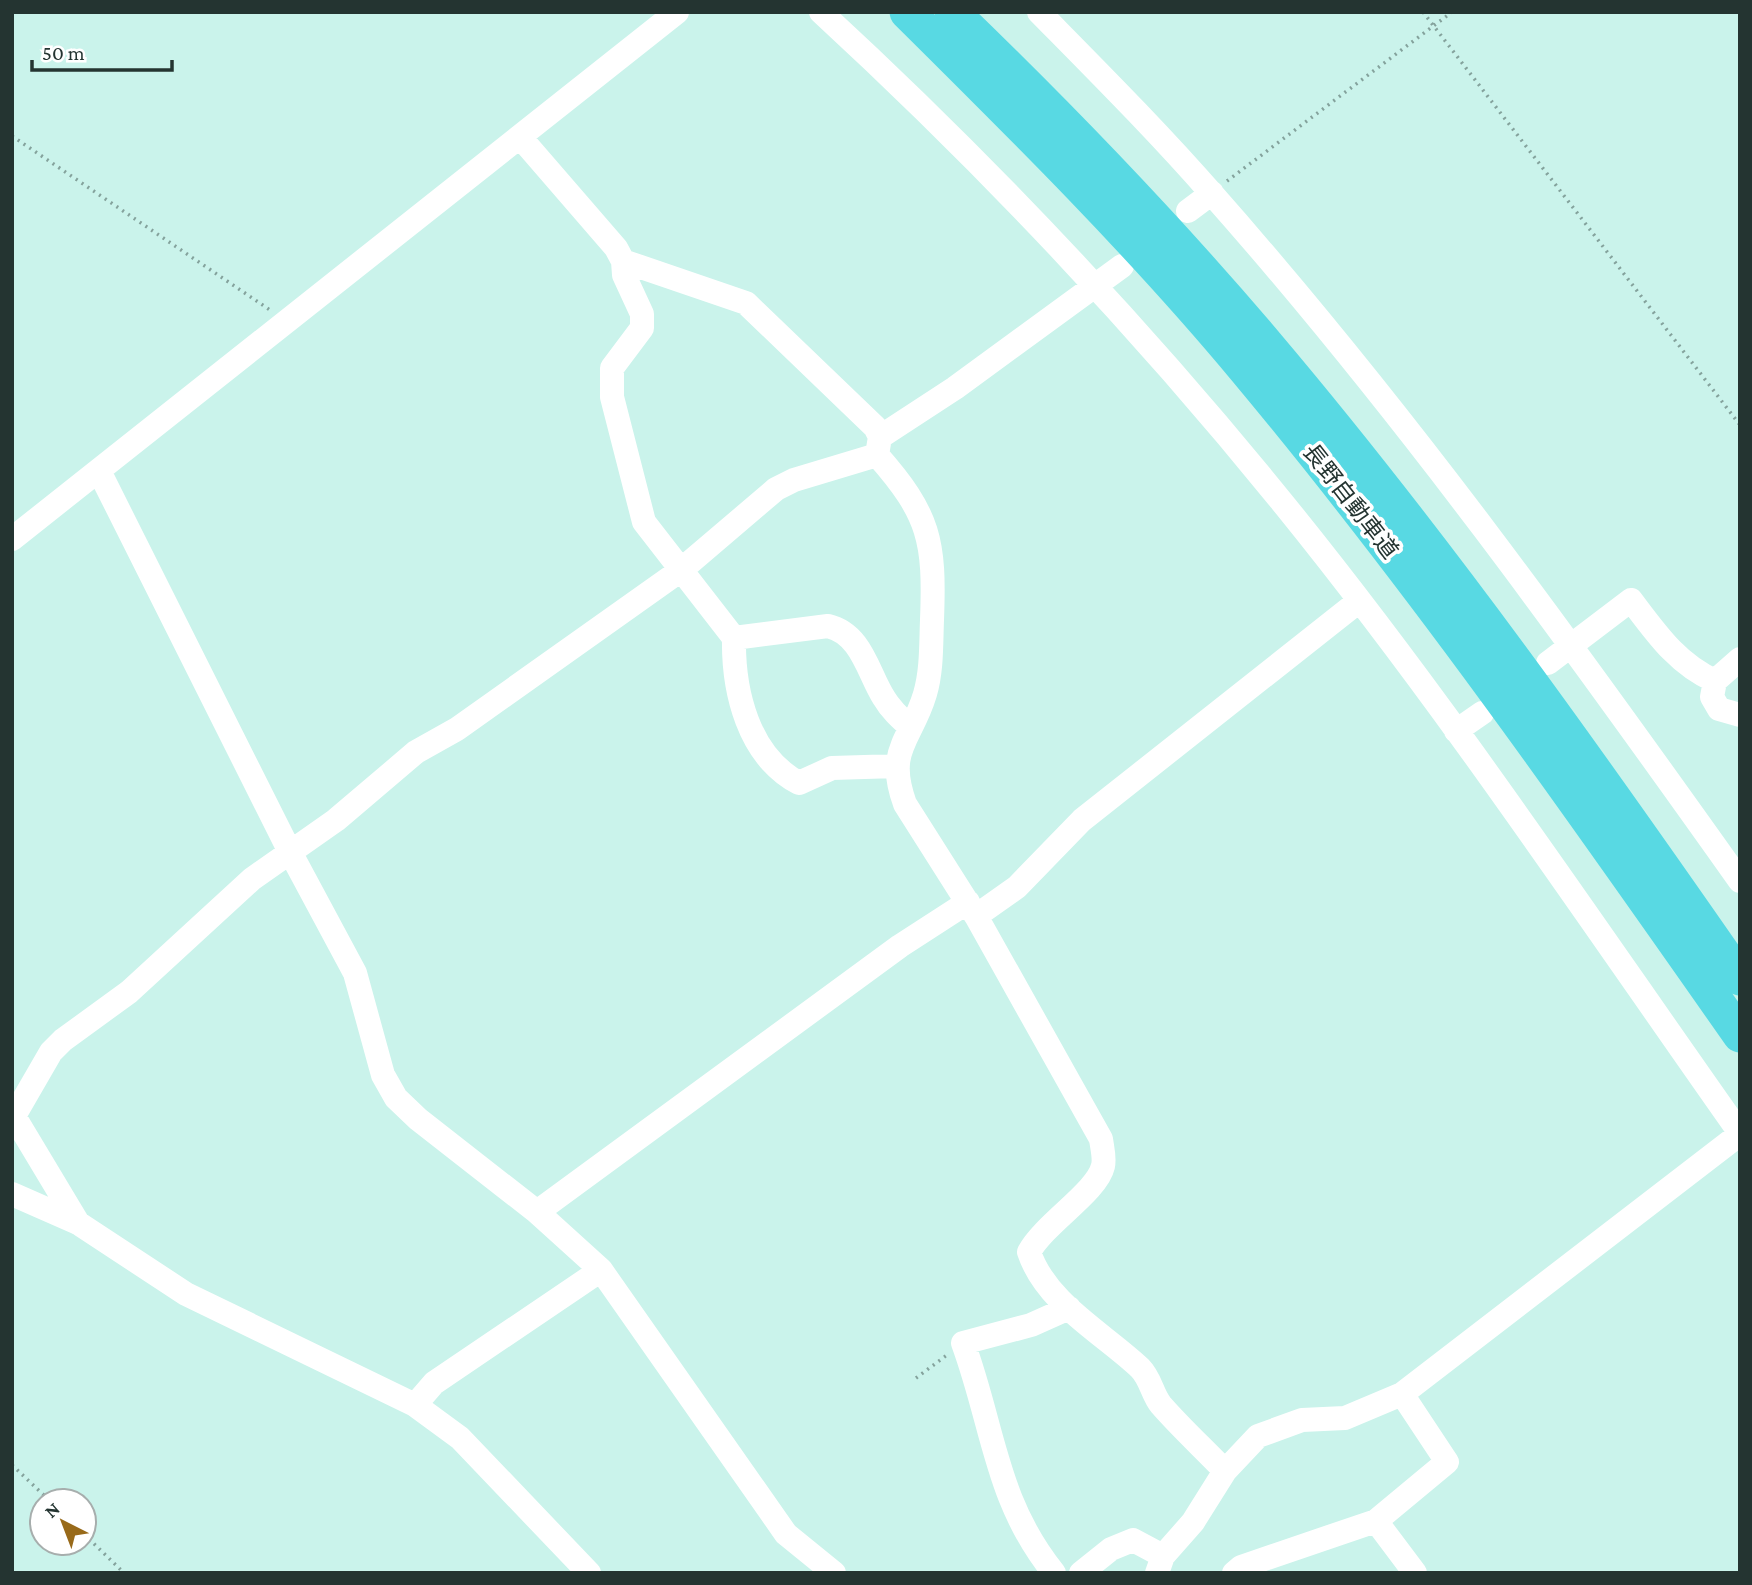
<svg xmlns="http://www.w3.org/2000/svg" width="1752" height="1585" font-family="'Crimson Pro','Noto Sans JP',serif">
	<rect width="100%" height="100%" fill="#caf3eb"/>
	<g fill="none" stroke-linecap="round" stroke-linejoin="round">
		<path stroke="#84a29c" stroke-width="3.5" stroke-dasharray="2 5" stroke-linecap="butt" d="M1423,12L1740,425
			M12,136L270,310
			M1227,181L1452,12
			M916,1378L947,1355
			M12,1465L50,1501
			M84,1534L124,1573"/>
		<path stroke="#fff" stroke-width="24" d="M821,12C988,166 1143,330 1286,507C1448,707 1591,922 1740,1133
			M1039,12C1098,72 1158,132 1213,195C1404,411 1573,646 1740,881
			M520,137L616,248L623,261L746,303L875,427L880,437L877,455C930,515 935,541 932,620C931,644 932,670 925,694C911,741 885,749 905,804L976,916L1101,1139C1102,1147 1105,1158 1103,1166C1097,1192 1045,1223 1029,1252C1046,1303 1103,1333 1140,1368C1151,1379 1152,1394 1161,1405C1181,1428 1204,1449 1225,1471
			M1188,211L1212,193
			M623,261L624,275L642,314V328L612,368V397L644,522L734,638
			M880,437L955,388L1122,266
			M99,471L289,850L355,973L383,1075L396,1098L418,1119L537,1212L601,1270L786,1534L834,1573
			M12,539L677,12
			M1740,659L1715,681L1712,697L1719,709L1740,715
			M1548,663L1631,600C1656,633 1677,664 1715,681
			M1456,731L1482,713
			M897,766L832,768L799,783C748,756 733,691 734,638L828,626C862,634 868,673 884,698C891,710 900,718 910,727
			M976,916L1017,887L1082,820L1359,601
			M12,1113L78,1223
			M14,1116L51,1052L63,1040L129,992L252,879L336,820L416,752L457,729L681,570L776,489L794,480L877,455
			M12,1194L78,1223L186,1294L415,1405L460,1438L589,1573
			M537,1212L900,946L968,902
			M415,1405L434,1383L601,1270
			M1376,1521L1415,1573
			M1054,1573C995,1500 994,1427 963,1343L1031,1325L1069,1308
			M1081,1573L1111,1549L1133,1540L1163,1556
			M1157,1573L1163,1556L1193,1522L1225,1471L1258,1436L1302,1420L1345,1418L1402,1394L1740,1134
			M1234,1573L1241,1567L1376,1521L1447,1462L1402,1394"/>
		<path stroke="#58d9e3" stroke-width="35" d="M907,12C1023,127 1140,243 1245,369C1422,581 1581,808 1740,1035
			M952,12C1062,118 1168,228 1267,345C1437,546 1590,762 1740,978"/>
	</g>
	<g text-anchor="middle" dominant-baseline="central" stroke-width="7" stroke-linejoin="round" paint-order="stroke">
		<g font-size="23" fill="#243431" stroke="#fff">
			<text transform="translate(1351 501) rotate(52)">長野自動車道</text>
		</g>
	</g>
	<rect width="1752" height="1585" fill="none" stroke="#243431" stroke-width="28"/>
	<g transform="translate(63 1522) rotate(318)"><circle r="33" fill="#ffffff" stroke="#a7aead" stroke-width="2"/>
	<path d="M0-5L12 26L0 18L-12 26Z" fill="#986a1a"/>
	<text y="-10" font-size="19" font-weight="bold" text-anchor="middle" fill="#243431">N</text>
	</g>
	<path d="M32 60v10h140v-10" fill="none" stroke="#243431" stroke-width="3.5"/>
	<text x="42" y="60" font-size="21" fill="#243431" stroke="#ffffff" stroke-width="5" paint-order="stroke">50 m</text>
</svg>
